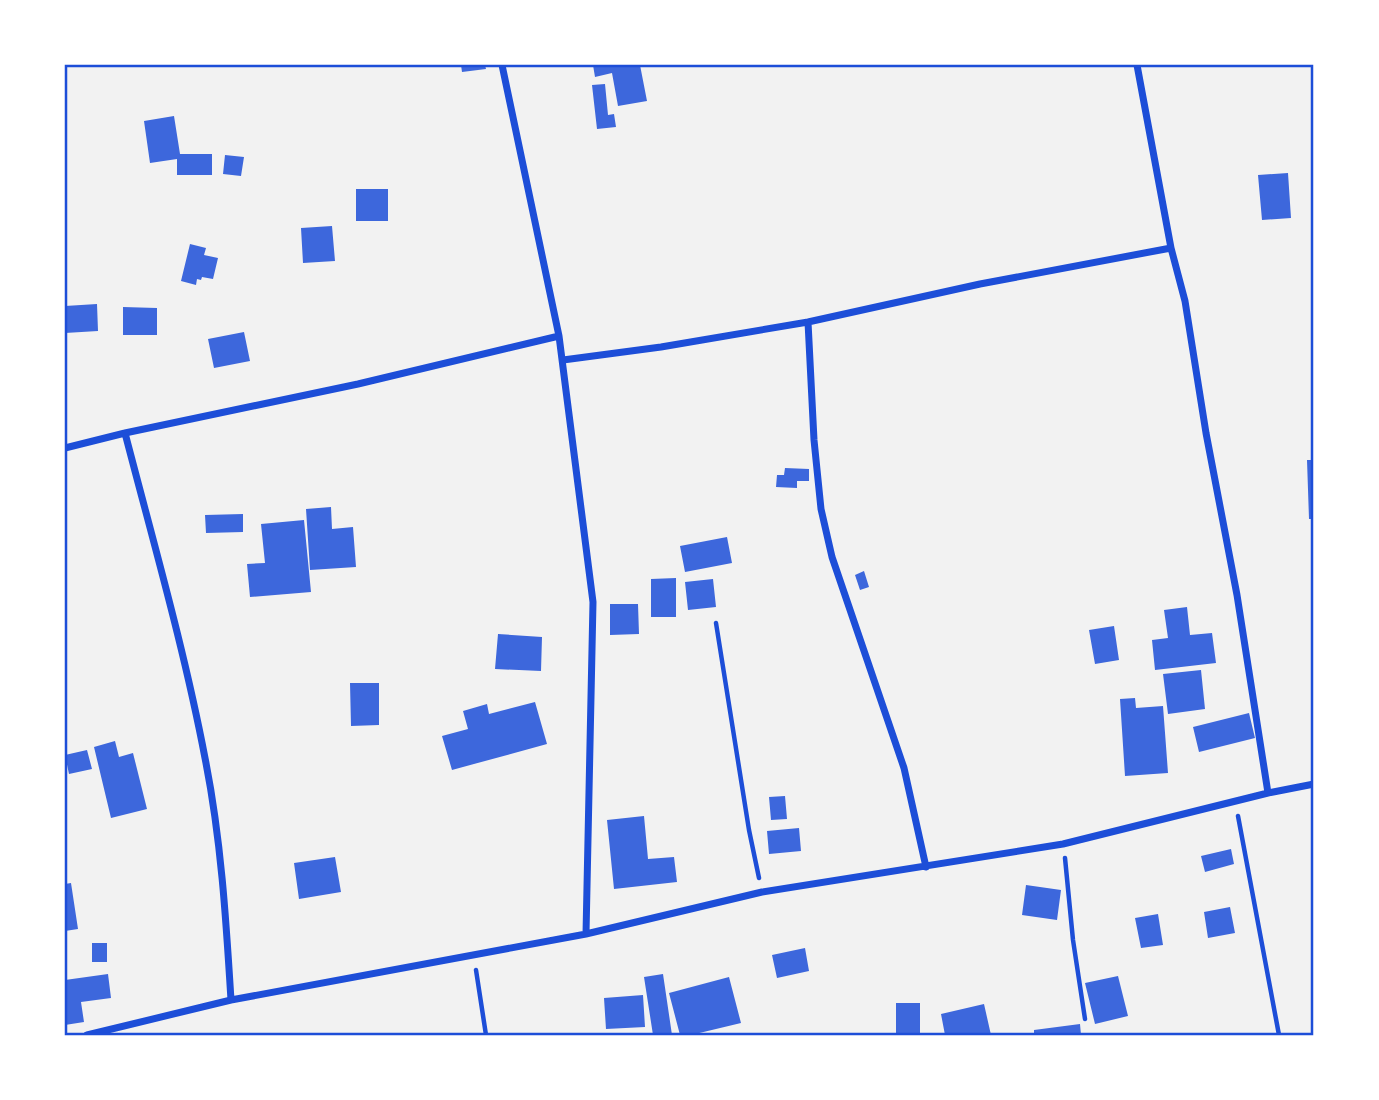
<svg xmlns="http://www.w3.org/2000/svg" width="1379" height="1100" font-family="'PT Sans Narrow',sans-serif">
	<rect width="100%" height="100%" fill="#f2f2f2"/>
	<path fill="#3d67dc" d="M461,65H485L486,69L462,72Z
		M593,65H640L647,101L618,106L612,73L595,77Z
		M605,84L608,115L614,114L616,127L597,129L592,85Z
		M174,116L180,154H212V175H177V159L150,163L144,121Z
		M225,155L244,157L241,176L223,174Z
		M1288,173L1291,218L1262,220L1258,175Z
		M356,189H388V221H356Z
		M332,226L335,261L303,263L301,228Z
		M190,244L206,248L204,255L218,258L213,279L202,277L201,280L197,279L196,285L181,281Z
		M97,304L98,331L65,333V306Z
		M123,307L157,308V335H123Z
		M244,332L250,361L214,368L208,339Z
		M1307,460H1314V519H1309Z
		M785,468L809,469V481H797V488L776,487L777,475H784Z
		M331,507L332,529L353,527L356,567L310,570L306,509Z
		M243,514V532L206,533L205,515Z
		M304,520L311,592L250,597L247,564L265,563L261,524Z
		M727,537L732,563L685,572L680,546Z
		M864,571L869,587L860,590L855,575Z
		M676,578V617H651V579Z
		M713,579L716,607L688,610L685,582Z
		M610,604H638L639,634L610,635Z
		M1187,607L1190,635L1212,633L1216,663L1155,670L1152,640L1168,638L1164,610Z
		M1114,626L1119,660L1095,664L1089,630Z
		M498,634L542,637L541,671L495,669Z
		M1201,670L1205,709L1168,714L1163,674Z
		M350,683H379V725L351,726Z
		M1135,698L1136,708L1163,706L1168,773L1125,776L1120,699Z
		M535,702L547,744L452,770L442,736L468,729L463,711L487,704L489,714Z
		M1249,713L1255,738L1199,752L1193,727Z
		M115,741L119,757L133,753L147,809L111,818L94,747Z
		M87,750L92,769L69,774L65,755Z
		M785,796L787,819L771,820L769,797Z
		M644,816L648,859L674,857L677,882L614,889L607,820Z
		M799,828L801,851L769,854L767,831Z
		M1231,849L1234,864L1205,872L1201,856Z
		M335,857L341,892L299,899L294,863Z
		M71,883L78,929L65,931V884Z
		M1026,885L1061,890L1057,920L1022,915Z
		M1230,907L1235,933L1208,938L1204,912Z
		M1158,914L1163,945L1141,948L1135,918Z
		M92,943H107V962H92Z
		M805,948L809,971L777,978L772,955Z
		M108,974L111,998L81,1002L84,1022L65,1025V980Z
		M663,974L672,1035H653L644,977Z
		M1118,976L1128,1016L1095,1024L1085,983Z
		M729,977L741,1023L691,1035H680L669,993Z
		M643,995L645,1027L606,1029L604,998Z
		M896,1003H920V1035H896Z
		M984,1004L991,1035H945L941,1014Z
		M1080,1024L1081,1035H1034V1030Z"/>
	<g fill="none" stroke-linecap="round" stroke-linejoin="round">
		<path stroke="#1d4ed8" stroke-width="4.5" d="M716,623L749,830L759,878
			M1238,816L1279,1035
			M1065,858L1073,940L1085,1019
			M476,970L486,1035"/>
		<path stroke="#1d4ed8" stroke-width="7" d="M502,65L559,336L593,602L586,934
			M1137,65L1171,248L1185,301L1206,433L1237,595L1268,793
			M808,322L814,440L821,509L832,557L904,768L926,867
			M563,360L661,347L808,322L980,284L1171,248
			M125,433C153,541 184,648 205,758C221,838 226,919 231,1000
			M65,448L125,433L358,384L559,336
			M87,1035L231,1000L586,934L762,892L1063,844L1268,793L1314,784"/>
	</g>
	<rect width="1379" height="1100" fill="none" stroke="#ffffff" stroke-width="133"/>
	<rect x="66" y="66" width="1246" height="968" fill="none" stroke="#1d4ed8" stroke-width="2.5"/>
</svg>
